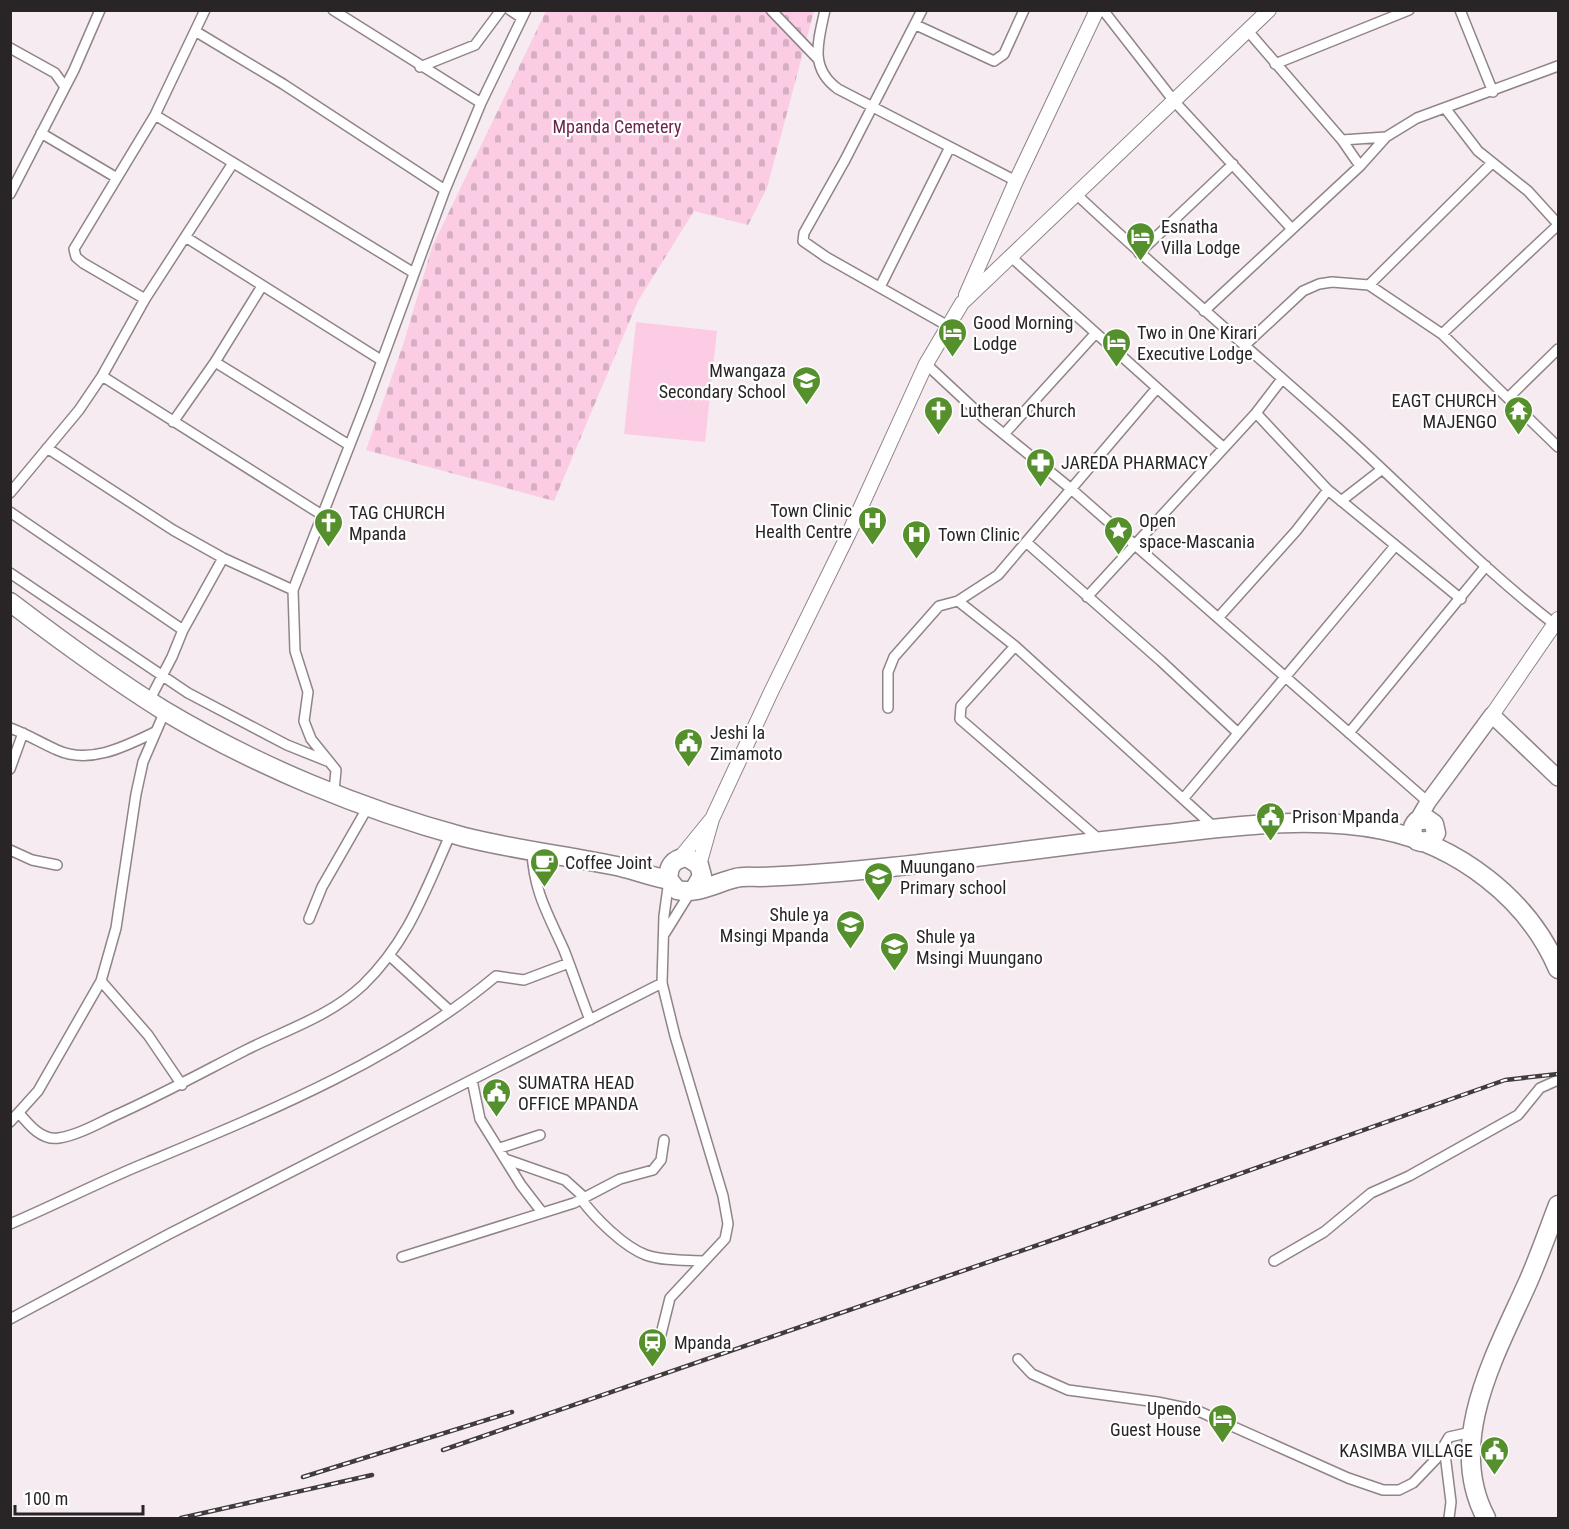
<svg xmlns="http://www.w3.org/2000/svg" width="1569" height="1529" font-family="'Roboto Condensed',sans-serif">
	<defs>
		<pattern id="cemetery-stones" width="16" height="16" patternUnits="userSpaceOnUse" patternTransform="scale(1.5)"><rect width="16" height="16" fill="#fbcce3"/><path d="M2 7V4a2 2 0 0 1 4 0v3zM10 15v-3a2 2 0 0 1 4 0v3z" fill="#d7afc3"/></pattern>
	</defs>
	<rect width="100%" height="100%" fill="#f6ebf0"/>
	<path fill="url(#cemetery-stones)" d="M546,11H814L767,188L748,225L694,211L638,301L554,501L366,450L404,342L432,247Z"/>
	<path fill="#fbcce3" d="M636,322L717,331L705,442L624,434Z"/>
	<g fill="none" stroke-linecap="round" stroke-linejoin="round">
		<defs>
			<path id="street" d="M333,10L481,103
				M510,10L522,18
				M771,10L818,59
				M825,10C818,42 809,68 838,89L1016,181
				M922,10L845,160L804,233L803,241L826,257L948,326
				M1103,10L1174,101L1292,229
				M1460,10L1493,92
				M916,25L994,61L1004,54L1024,10
				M195,31L283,84L445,190
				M1248,31L1342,140L1360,166
				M10,48L55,73L65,87
				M1275,64L1409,10
				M420,67L475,45L501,10
				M1445,108L1478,151L1528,191L1558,224
				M155,115L414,273
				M41,133L117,178
				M1342,140L1386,137
				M1075,193C1161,274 1251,350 1339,429C1412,495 1480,567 1558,627
				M10,194L74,70L100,10
				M187,238L381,360
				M1139,253L1233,164
				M1010,256L1224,448
				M1369,285L1492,163
				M880,287L950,147
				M145,299L83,263L76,257L74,249L155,115L205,10
				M1204,311L1360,166L1386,137L1417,118L1558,66
				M1442,334L1558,225
				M1244,346L1303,291L1319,284L1332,282L1369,285L1442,334L1558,447
				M215,362L349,445
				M926,364L984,418L1070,488L1428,802
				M102,376L322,515
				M1509,397L1558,349
				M1256,413L1328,490L1461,599
				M173,422L215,362L262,286
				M1005,433L1095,334
				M47,448L173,530L223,558L293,590
				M10,493L79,410L102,376L145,299L233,163
				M1341,501L1381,470
				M10,512L183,630
				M1026,542L1161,661L1237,732
				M10,573L188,693L287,745L327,761
				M1087,597L1256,413L1282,379
				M958,601L1015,646L1215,828
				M1218,618L1296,531L1328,490
				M1015,646L961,706L960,719L1101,841
				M149,701L172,657L183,630L223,558
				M888,708V672L894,657L939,606L958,601L998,575L1157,388
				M10,728C27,734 41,743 57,750C90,765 126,746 155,732
				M1349,733L1486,566
				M10,769L23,733
				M334,791L336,770L311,739L304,721L308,692L295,651L293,590L367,401L445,190L481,103L526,10
				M1183,799L1395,546
				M10,850L32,860L57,865
				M532,852C534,892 548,914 564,950C573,973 581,997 590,1020
				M309,919L322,887L369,805
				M665,933L691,891
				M390,956L450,1011
				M101,981L148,1035L182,1085
				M472,1080L480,1119L521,1185L541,1211
				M19,1113C29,1125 42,1141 59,1138C78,1135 97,1124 114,1116C159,1096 201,1073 244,1051C285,1030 329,1017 363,985C409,940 425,891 451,833
				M10,1122L38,1091L101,981L116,928L136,794L143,762L165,711
				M500,1148L540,1135
				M508,1160L565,1180L585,1198
				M581,1199C595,1218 624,1247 646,1255C663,1261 685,1260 703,1261
				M10,1224C57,1204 101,1181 148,1162C268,1112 396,1060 496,976L524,980L569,963
				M402,1257L574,1203L620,1179L653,1170L661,1160L664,1140
				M1274,1261L1324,1232L1371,1193L1409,1176L1518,1115L1540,1088L1558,1080
				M10,1319L169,1234L662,983
				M658,1346L670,1298L725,1239L728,1224L723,1196L675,1036L662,983L664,916L669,880
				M1018,1359L1032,1374L1068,1390L1157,1402L1196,1410L1348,1478L1383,1490H1399L1413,1483L1436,1459L1449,1437L1471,1432
				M1444,1446L1451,1502L1449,1518"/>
			<path id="secondary" d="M966,295L1016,181L1097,10
				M1492,715L1558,619
				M680,858L711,820
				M699,865L712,819L771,692L849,533L926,364L962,303L1269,10"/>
			<path id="primary" d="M1417,821L1428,802L1492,715L1558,778"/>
			<path id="highway" d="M10,602C60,640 110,677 163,710C255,765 360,809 464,837C516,850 569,856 621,867C637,871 653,877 669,880
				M1417,841C1411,834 1411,827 1417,821L1427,819L1434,824L1436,833L1431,840L1421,842
				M695,888L702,876L699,865L687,857C673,859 667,867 669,880L677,890C696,895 718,882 736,878C743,876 752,877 760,877C892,872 1024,849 1156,835C1230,827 1309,815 1383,830C1457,845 1528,898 1558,969
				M1486,1518C1445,1441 1496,1354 1528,1282C1539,1257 1548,1231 1558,1205"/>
		</defs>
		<use href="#street" stroke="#8f8489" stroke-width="12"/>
		<use href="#secondary" stroke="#8f8489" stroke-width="16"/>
		<use href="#primary" stroke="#8f8489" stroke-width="18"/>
		<use href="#highway" stroke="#8f8489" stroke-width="21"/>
		<use href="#street" stroke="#fff" stroke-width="9"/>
		<use href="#secondary" stroke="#fff" stroke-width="14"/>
		<use href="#primary" stroke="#fff" stroke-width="15"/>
		<use href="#highway" stroke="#fff" stroke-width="18"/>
		<defs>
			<path id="rail" d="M443,1450L1061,1237L1505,1080L1558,1074
				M303,1477L512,1412
				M181,1518L372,1475"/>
		</defs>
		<use href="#rail" stroke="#403b3d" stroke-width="4.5"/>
		<use href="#rail" stroke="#fff" stroke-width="2" stroke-dasharray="7" stroke-linecap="butt"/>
	</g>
	<defs>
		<symbol id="hotel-pin" viewBox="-11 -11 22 30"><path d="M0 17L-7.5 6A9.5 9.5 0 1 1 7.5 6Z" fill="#55902d" stroke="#fff"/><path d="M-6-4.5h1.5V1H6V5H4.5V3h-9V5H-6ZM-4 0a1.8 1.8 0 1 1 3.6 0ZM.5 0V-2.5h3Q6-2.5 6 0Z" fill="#fff"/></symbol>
		<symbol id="school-pin" viewBox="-11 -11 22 30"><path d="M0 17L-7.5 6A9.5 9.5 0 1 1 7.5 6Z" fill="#55902d" stroke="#fff"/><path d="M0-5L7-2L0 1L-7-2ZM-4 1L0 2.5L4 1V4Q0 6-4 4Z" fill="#fff"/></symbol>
		<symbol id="church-pin" viewBox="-11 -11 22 30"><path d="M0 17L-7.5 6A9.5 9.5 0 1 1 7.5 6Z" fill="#55902d" stroke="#fff"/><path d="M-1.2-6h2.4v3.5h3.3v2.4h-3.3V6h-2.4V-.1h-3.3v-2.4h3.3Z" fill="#fff"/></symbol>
		<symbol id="temple-pin" viewBox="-11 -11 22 30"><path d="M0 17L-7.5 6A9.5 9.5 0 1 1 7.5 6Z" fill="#55902d" stroke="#fff"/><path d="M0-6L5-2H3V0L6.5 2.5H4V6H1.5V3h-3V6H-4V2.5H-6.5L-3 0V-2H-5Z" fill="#fff"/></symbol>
		<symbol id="pharmacy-pin" viewBox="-11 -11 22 30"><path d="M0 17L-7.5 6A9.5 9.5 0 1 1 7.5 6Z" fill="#55902d" stroke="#fff"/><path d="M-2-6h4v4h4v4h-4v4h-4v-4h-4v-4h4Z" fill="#fff"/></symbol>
		<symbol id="hospital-pin" viewBox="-11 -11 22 30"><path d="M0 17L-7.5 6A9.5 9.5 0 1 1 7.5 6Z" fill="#55902d" stroke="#fff"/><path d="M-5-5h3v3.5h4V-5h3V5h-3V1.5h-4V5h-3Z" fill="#fff"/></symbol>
		<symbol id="sight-pin" viewBox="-11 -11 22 30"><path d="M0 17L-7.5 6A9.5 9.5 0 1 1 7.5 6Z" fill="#55902d" stroke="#fff"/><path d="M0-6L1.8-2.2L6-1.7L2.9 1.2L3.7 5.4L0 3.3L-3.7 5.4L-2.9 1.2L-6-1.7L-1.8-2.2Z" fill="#fff"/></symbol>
		<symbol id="civic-pin" viewBox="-11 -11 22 30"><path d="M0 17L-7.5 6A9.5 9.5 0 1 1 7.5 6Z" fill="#55902d" stroke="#fff"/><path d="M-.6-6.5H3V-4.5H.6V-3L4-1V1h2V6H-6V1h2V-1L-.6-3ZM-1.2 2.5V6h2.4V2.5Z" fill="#fff"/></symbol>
		<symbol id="cafe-pin" viewBox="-11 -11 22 30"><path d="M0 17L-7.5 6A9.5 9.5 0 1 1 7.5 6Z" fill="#55902d" stroke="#fff"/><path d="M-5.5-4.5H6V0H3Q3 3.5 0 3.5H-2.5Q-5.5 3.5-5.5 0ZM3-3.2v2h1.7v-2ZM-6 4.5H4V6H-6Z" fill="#fff"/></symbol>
		<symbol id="station-pin" viewBox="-11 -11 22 30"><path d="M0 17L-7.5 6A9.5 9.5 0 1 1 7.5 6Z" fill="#55902d" stroke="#fff"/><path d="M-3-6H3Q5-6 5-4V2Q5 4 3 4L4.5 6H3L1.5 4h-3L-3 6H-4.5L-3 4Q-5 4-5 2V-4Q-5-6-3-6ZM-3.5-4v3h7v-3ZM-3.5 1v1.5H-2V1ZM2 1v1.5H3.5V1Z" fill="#fff"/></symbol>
	</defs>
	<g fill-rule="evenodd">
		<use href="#hotel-pin" x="1124" y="220" width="33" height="45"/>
		<use href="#hotel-pin" x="936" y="316" width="33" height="45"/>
		<use href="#hotel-pin" x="1100" y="326" width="33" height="45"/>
		<use href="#school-pin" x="790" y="364" width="33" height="45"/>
		<use href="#church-pin" x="922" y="394" width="33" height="45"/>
		<use href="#temple-pin" x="1502" y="394" width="33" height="45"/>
		<use href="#pharmacy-pin" x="1024" y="446" width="33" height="45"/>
		<use href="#hospital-pin" x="856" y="504" width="33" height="45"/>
		<use href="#church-pin" x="312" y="506" width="33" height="45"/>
		<use href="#sight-pin" x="1102" y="514" width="33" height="45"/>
		<use href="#hospital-pin" x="900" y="518" width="33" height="45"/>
		<use href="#civic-pin" x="672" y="726" width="33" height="45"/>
		<use href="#civic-pin" x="1254" y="800" width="33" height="45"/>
		<use href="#cafe-pin" x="528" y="846" width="33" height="45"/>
		<use href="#school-pin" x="862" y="860" width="33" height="45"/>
		<use href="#school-pin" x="834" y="908" width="33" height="45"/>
		<use href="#school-pin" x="878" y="930" width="33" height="45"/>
		<use href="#civic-pin" x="480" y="1076" width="33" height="45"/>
		<use href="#station-pin" x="636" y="1326" width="33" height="45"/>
		<use href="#hotel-pin" x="1206" y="1402" width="33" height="45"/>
		<use href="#civic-pin" x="1478" y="1434" width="33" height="45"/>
	</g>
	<g text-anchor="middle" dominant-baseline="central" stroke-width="4.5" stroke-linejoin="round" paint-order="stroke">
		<g font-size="18" fill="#6b244e" stroke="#fff">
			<text x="617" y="126">Mpanda Cemetery</text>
		</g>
		<g font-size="18" fill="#292527" stroke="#fff" text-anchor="start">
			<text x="1161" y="226">Esnatha<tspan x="1161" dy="21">Villa Lodge</tspan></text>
			<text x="973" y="322">Good Morning<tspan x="973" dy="21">Lodge</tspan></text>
			<text x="1137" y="332">Two in One Kirari<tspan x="1137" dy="21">Executive Lodge</tspan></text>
			<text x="786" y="370" text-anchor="end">Mwangaza<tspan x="786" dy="21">Secondary School</tspan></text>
			<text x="1497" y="400" text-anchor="end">EAGT CHURCH<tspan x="1497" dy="21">MAJENGO</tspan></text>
			<text x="960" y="410">Lutheran Church</text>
			<text x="1061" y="462">JAREDA PHARMACY</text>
			<text x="852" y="510" text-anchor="end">Town Clinic<tspan x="852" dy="21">Health Centre</tspan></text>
			<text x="349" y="512">TAG CHURCH<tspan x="349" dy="21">Mpanda</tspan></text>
			<text x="1139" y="520">Open<tspan x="1139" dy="21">space-Mascania</tspan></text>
			<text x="938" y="534">Town Clinic</text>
			<text x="710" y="732">Jeshi la<tspan x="710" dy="21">Zimamoto</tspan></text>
			<text x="1292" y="816">Prison Mpanda</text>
			<text x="565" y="862">Coffee Joint</text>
			<text x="900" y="866">Muungano<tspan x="900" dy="21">Primary school</tspan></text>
			<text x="829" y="914" text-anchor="end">Shule ya<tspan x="829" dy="21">Msingi Mpanda</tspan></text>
			<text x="916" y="936">Shule ya<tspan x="916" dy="21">Msingi Muungano</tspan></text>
			<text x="518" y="1082">SUMATRA HEAD<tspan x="518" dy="21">OFFICE MPANDA</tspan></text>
			<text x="674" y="1342">Mpanda</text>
			<text x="1201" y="1408" text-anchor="end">Upendo<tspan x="1201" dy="21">Guest House</tspan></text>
			<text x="1473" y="1450" text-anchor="end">KASIMBA VILLAGE</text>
		</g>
	</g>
	<rect width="1569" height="1529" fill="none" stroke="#292527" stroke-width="24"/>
	<path d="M15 1505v9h128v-9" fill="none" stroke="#292527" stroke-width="3"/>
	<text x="24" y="1505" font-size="18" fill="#292527" stroke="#ffffff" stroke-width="4.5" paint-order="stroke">100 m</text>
</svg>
